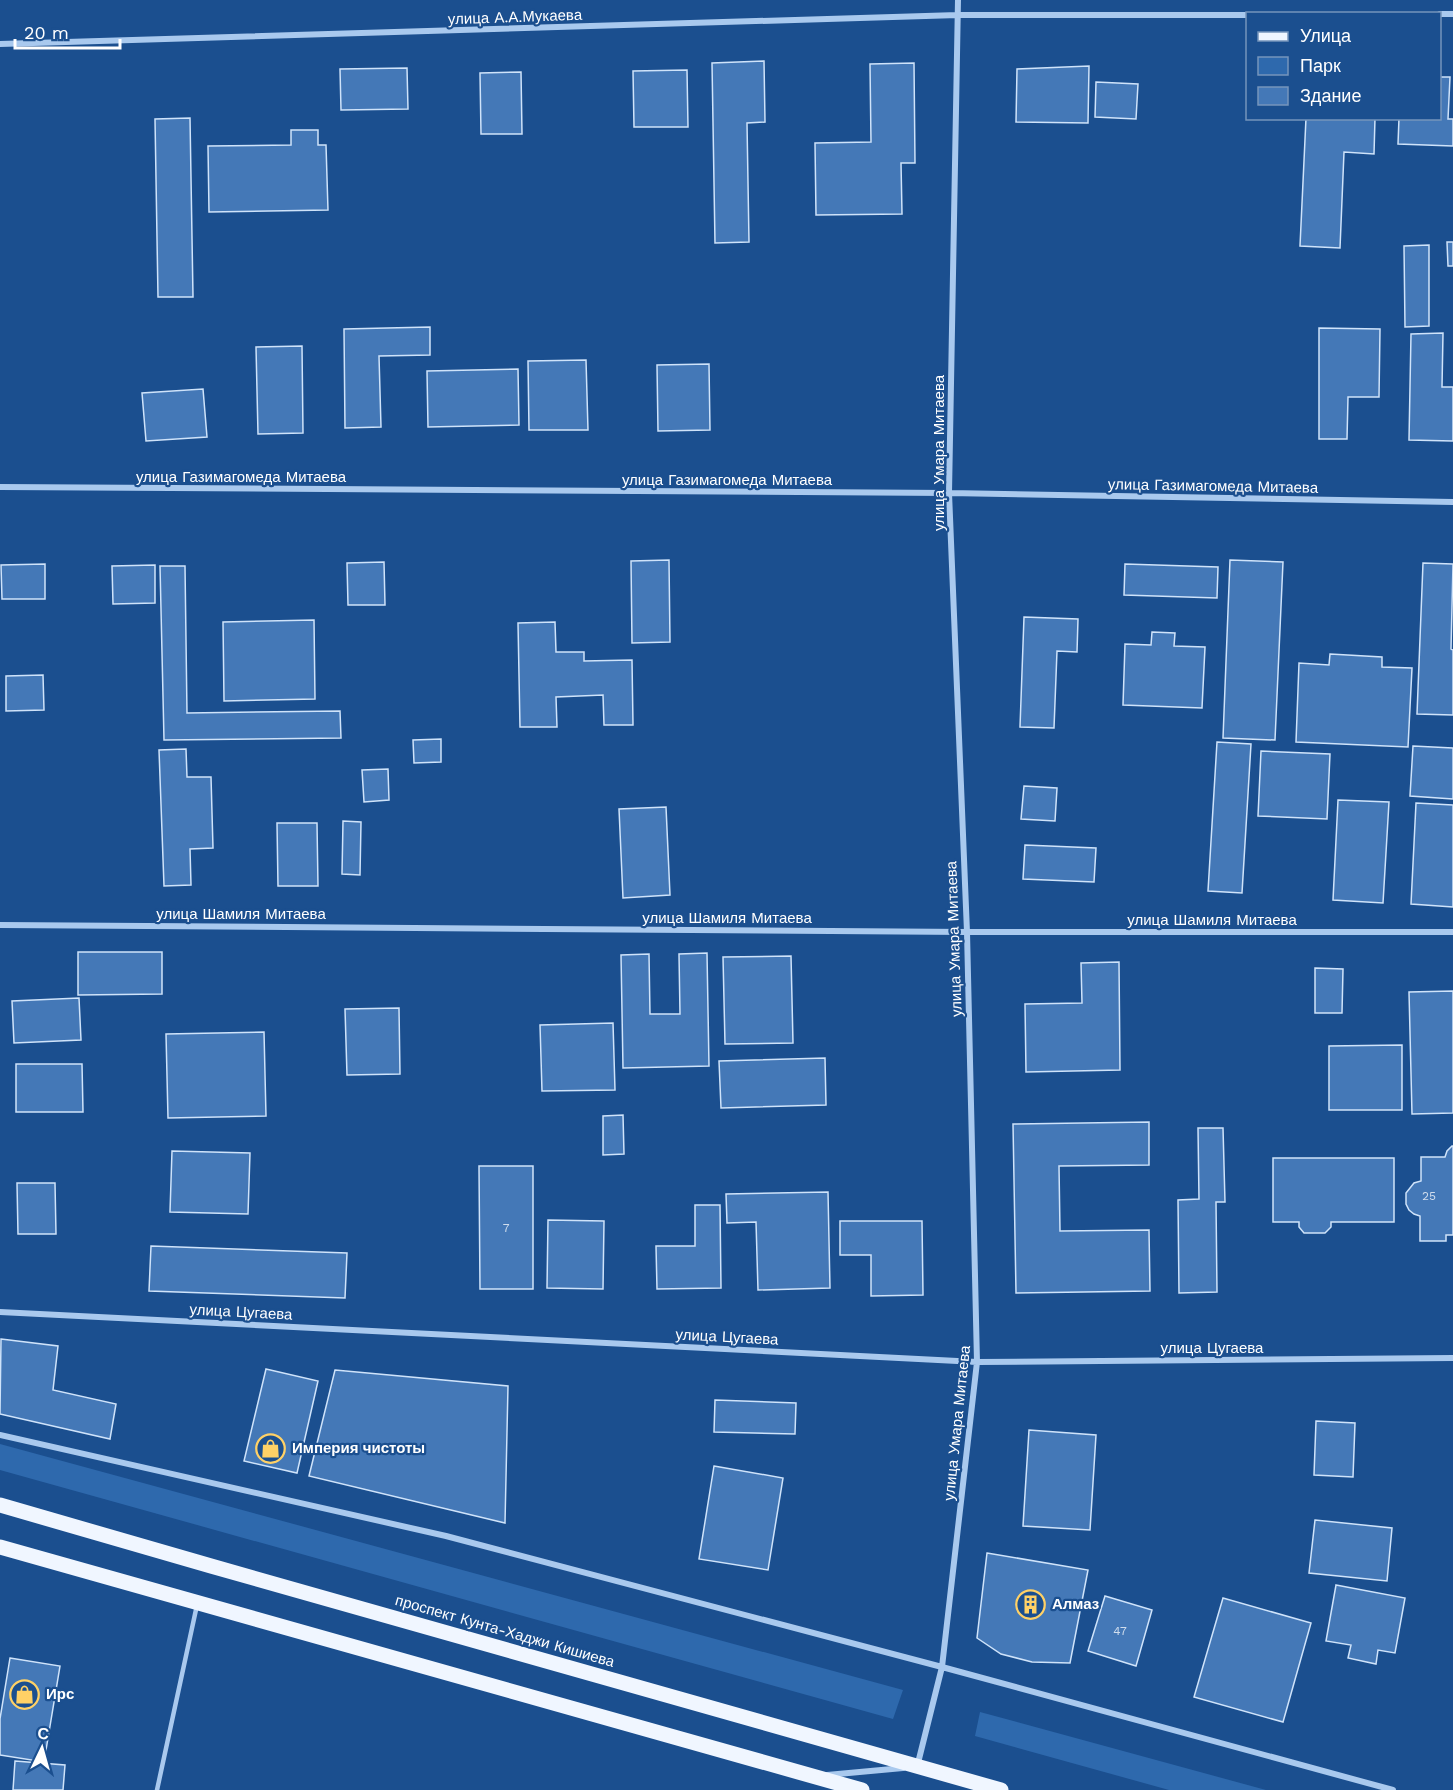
<svg xmlns="http://www.w3.org/2000/svg" width="1453" height="1790" font-family="'Work Sans',sans-serif">
	<rect width="100%" height="100%" fill="#1b4f8f"/>
	<path fill="#2e69ad" d="M0,1444L903,1690L893,1719L0,1470Z
		M980,1712L1266,1790H1169L975,1736Z"/>
	<path fill="#4478b7" stroke="#cfe3fa" stroke-width="1.5" d="M764,61L765,122L747,123L749,242L715,243L712,63Z
		M914,63L915,163H901L902,214L816,215L815,143L871,142L870,64Z
		M1089,66L1088,123L1016,122L1017,69Z
		M407,68L408,109L341,110L340,69Z
		M687,70L688,127H634L633,71Z
		M521,72L522,134H481L480,73Z
		M1440,77H1450L1448,119H1453V146L1398,144L1399,118H1440Z
		M1096,82L1138,84L1136,119L1095,117Z
		M190,118L193,297H158L155,119Z
		M1306,118H1375L1374,154L1344,152L1340,248L1300,246Z
		M291,130H318V145H326L328,210L209,212L208,146L291,145Z
		M1447,242H1453V266H1448Z
		M1429,245V326L1405,327L1404,246Z
		M430,327V355L379,356L381,427L345,428L344,329Z
		M1319,328L1380,329L1379,397H1348L1347,439H1319Z
		M1443,333L1442,387H1453V441L1409,440L1411,334Z
		M302,346L303,433L258,434L256,347Z
		M586,360L588,430H529L528,361Z
		M709,364L710,430L658,431L657,365Z
		M518,369L519,425L428,427L427,371Z
		M203,389L207,437L146,441L142,393Z
		M669,560L670,642L632,643L631,561Z
		M1230,560L1283,562L1275,740L1223,738Z
		M384,562L385,605H348L347,563Z
		M1423,563L1453,564L1451,649L1453,650V715L1417,714Z
		M45,564V599H2L1,565Z
		M1125,564L1218,567L1217,598L1124,595Z
		M155,565V603L113,604L112,566Z
		M160,566H185L187,713L340,711L341,738L164,740Z
		M1024,617L1078,619L1077,652L1057,651L1054,728L1020,727Z
		M314,620L315,699L224,701L223,622Z
		M555,622L556,652H584V661L632,660L633,725H604L603,695L556,697L557,727H520L518,623Z
		M1152,632L1175,633L1174,646L1205,647L1202,708L1123,705L1125,644L1151,645Z
		M1330,654L1382,657V667L1412,668L1408,747L1296,742L1299,663L1329,665Z
		M43,675L44,710L6,711V676Z
		M441,739V762L414,763L413,740Z
		M1217,742L1251,744L1242,893L1208,891Z
		M1413,746L1453,748V799L1410,796Z
		M186,749L187,777H211L213,848L190,849L191,885L164,886L159,750Z
		M1261,751L1330,754L1327,819L1258,816Z
		M388,769L389,800L364,802L362,770Z
		M1024,786L1057,788L1055,821L1021,819Z
		M1338,800L1389,802L1383,903L1333,900Z
		M1416,803L1453,805V907L1411,904Z
		M666,807L670,895L623,898L619,809Z
		M343,821L361,822L360,875L342,874Z
		M277,823H317L318,886H278Z
		M1025,845L1096,848L1094,882L1023,879Z
		M78,952H162V994L78,995Z
		M707,953L709,1066L623,1068L621,955L649,954L650,1014H680L679,954Z
		M791,956L793,1043L725,1044L723,957Z
		M1119,962L1120,1070L1026,1072L1025,1004L1082,1003L1081,963Z
		M1315,968L1343,969L1342,1013H1315Z
		M1453,991V1113L1412,1114L1409,992Z
		M79,998L81,1040L14,1043L12,1001Z
		M399,1008L400,1074L347,1075L345,1009Z
		M613,1023L615,1090L542,1091L540,1025Z
		M264,1032L266,1116L168,1118L166,1034Z
		M1402,1045V1110H1329V1046Z
		M825,1058L826,1105L721,1108L719,1061Z
		M16,1064H82L83,1112H16Z
		M623,1115L624,1154L603,1155V1116Z
		M1149,1122V1165L1059,1166L1060,1231L1149,1230L1150,1291L1016,1293L1013,1124Z
		M1198,1128H1223L1225,1202H1216L1217,1292L1179,1293L1178,1200L1199,1199Z
		M1452,1146H1453V1235H1446V1241H1420V1216L1414,1214L1409,1210L1406,1204V1193L1414,1183L1421,1181V1157H1445L1447,1151Z
		M172,1151L250,1153L248,1214L170,1212Z
		M1273,1158H1394V1222H1331V1227L1325,1233H1304L1299,1227V1222H1273Z
		M479,1166H533V1289H480Z
		M17,1183H55L56,1234H18Z
		M828,1192L830,1288L758,1290L756,1222L727,1223L726,1194Z
		M695,1205H720L721,1288L657,1289L656,1246H695Z
		M548,1220L604,1221L603,1289L547,1288Z
		M840,1221H922L923,1295L871,1296V1255H840Z
		M151,1246L347,1253L345,1298L149,1291Z
		M1,1339L58,1346L53,1390L116,1404L110,1439L0,1414Z
		M266,1369L318,1381L297,1473L244,1461Z
		M335,1370L508,1386L505,1523L309,1476Z
		M715,1400L796,1403L795,1434L714,1432Z
		M1316,1421L1355,1423L1353,1477L1314,1475Z
		M1029,1430L1096,1435L1090,1530L1023,1526Z
		M714,1466L783,1478L768,1570L699,1559Z
		M1315,1520L1392,1528L1387,1581L1309,1573Z
		M987,1553L1088,1570L1070,1663L1032,1662L1001,1654L977,1638Z
		M1336,1585L1405,1598L1395,1653L1378,1650L1376,1664L1348,1658L1351,1645L1326,1641Z
		M1105,1596L1152,1610L1136,1666L1088,1651Z
		M1223,1598L1311,1623L1283,1722L1194,1697Z
		M10,1658L60,1666L44,1762L0,1755V1719Z
		M15,1761L65,1765L63,1790H13Z"/>
	<g fill="none" stroke-linecap="round" stroke-linejoin="round">
		<path stroke="#a9c9ee" stroke-width="4.5" d="M157,1790L197,1605"/>
		<path stroke="#a9c9ee" stroke-width="6" d="M1440,14H1453
			M0,44L958,15H1248
			M0,487L949,493L1453,502
			M0,925L967,932H1453
			M0,1312L977,1362L1453,1358
			M0,1435L446,1536L942,1667L1393,1790
			M917,1767L942,1667L977,1362L967,932L949,493L958,0
			M827,1775L903,1768"/>
		<path stroke="#f0f6ff" stroke-width="15" d="M0,1505L211,1566L1001,1790
			M0,1547L862,1790"/>
	</g>
	<defs>
		<symbol id="shop-ring" viewBox="-11 -11 22 22"><circle r="9.5" fill="#1b4f8f" stroke="#ffd166" stroke-width="1.5"/><path d="M-5-2.5h2.3a2.7 3.5 0 0 1 5.4 0H5L5.5 6h-11ZM-1.5-2.5h3a1.5 2.3 0 0 0-3 0Z" fill="#ffd166"/></symbol>
		<symbol id="building-ring" viewBox="-11 -11 22 22"><circle r="9.5" fill="#1b4f8f" stroke="#ffd166" stroke-width="1.5"/><path d="M-4-6H4V6H1V3H-1V6H-4ZM-2.5-4.3h1.7v1.8h-1.7ZM.8-4.3h1.7v1.8H.8ZM-2.5-1h1.7V.8h-1.7ZM.8-1h1.7V.8H.8Z" fill="#ffd166"/></symbol>
	</defs>
	<g fill-rule="evenodd">
		<use href="#shop-ring" x="254" y="1432" width="33" height="33"/>
		<use href="#building-ring" x="1014" y="1588" width="33" height="33"/>
		<use href="#shop-ring" x="8" y="1678" width="33" height="33"/>
	</g>
	<g text-anchor="middle" dominant-baseline="central" stroke-width="4.5" stroke-linejoin="round" paint-order="stroke">
		<g font-size="12" fill="#d0dded">
			<text x="1429" y="1196">25</text>
			<text x="506" y="1228">7</text>
			<text x="1120" y="1631">47</text>
		</g>
		<g font-size="15" fill="#fff" stroke="#1b4f8f">
			<text transform="translate(515 17) rotate(-2)">улица А.А.Мукаева</text>
			<text transform="translate(939 453) rotate(-90)">улица Умара Митаева</text>
			<text x="241" y="477">улица Газимагомеда Митаева</text>
			<text x="727" y="480">улица Газимагомеда Митаева</text>
			<text transform="translate(1213 486) rotate(1)">улица Газимагомеда Митаева</text>
			<text x="241" y="914">улица Шамиля Митаева</text>
			<text x="727" y="918">улица Шамиля Митаева</text>
			<text x="1212" y="920">улица Шамиля Митаева</text>
			<text transform="translate(954 939) rotate(-92)">улица Умара Митаева</text>
			<text transform="translate(241 1312) rotate(3)">улица Цугаева</text>
			<text transform="translate(727 1337) rotate(3)">улица Цугаева</text>
			<text x="1212" y="1348">улица Цугаева</text>
			<text transform="translate(957 1423) rotate(-84)">улица Умара Митаева</text>
			<text transform="translate(505 1631) rotate(16)">проспект Кунта-Хаджи Кишиева</text>
		</g>
		<g font-size="15" font-weight="bold" fill="#fff" stroke="#1b4f8f" text-anchor="start">
			<text x="292" y="1448">Империя чистоты</text>
			<text x="1052" y="1604">Алмаз</text>
			<text x="46" y="1694">Ирс</text>
		</g>
	</g>
	<rect x="1246" y="12" width="195" height="108" fill="#1b4f8f" stroke="#7695bc" stroke-width="1.5"/>
	<rect x="1258" y="32" width="30" height="9" fill="#f0f6ff" stroke="#7695bc" stroke-width="1.5"/>
	<text x="1300" y="42" font-size="18" fill="#ffffff">Улица</text>
	<rect x="1258" y="57" width="30" height="18" fill="#2e69ad" stroke="#7695bc" stroke-width="1.5"/>
	<text x="1300" y="72" font-size="18" fill="#ffffff">Парк</text>
	<rect x="1258" y="87" width="30" height="18" fill="#4478b7" stroke="#7695bc" stroke-width="1.5"/>
	<text x="1300" y="102" font-size="18" fill="#ffffff">Здание</text>
	<g transform="translate(42 1748) rotate(5)" stroke="#1b4f8f" stroke-width="4.5" paint-order="stroke">
	<path d="M0-4.5L10 22L0 15L-10 22Z" fill="#ffffff"/>
	<text y="-9" font-size="16" font-weight="bold" text-anchor="middle" fill="#ffffff">С</text>
	</g>
	<path d="M15 39v9h105v-9" fill="none" stroke="#ffffff" stroke-width="3"/>
	<text x="24" y="39" font-size="18" fill="#ffffff" stroke="#1b4f8f" stroke-width="4.5" paint-order="stroke">20 m</text>
</svg>
